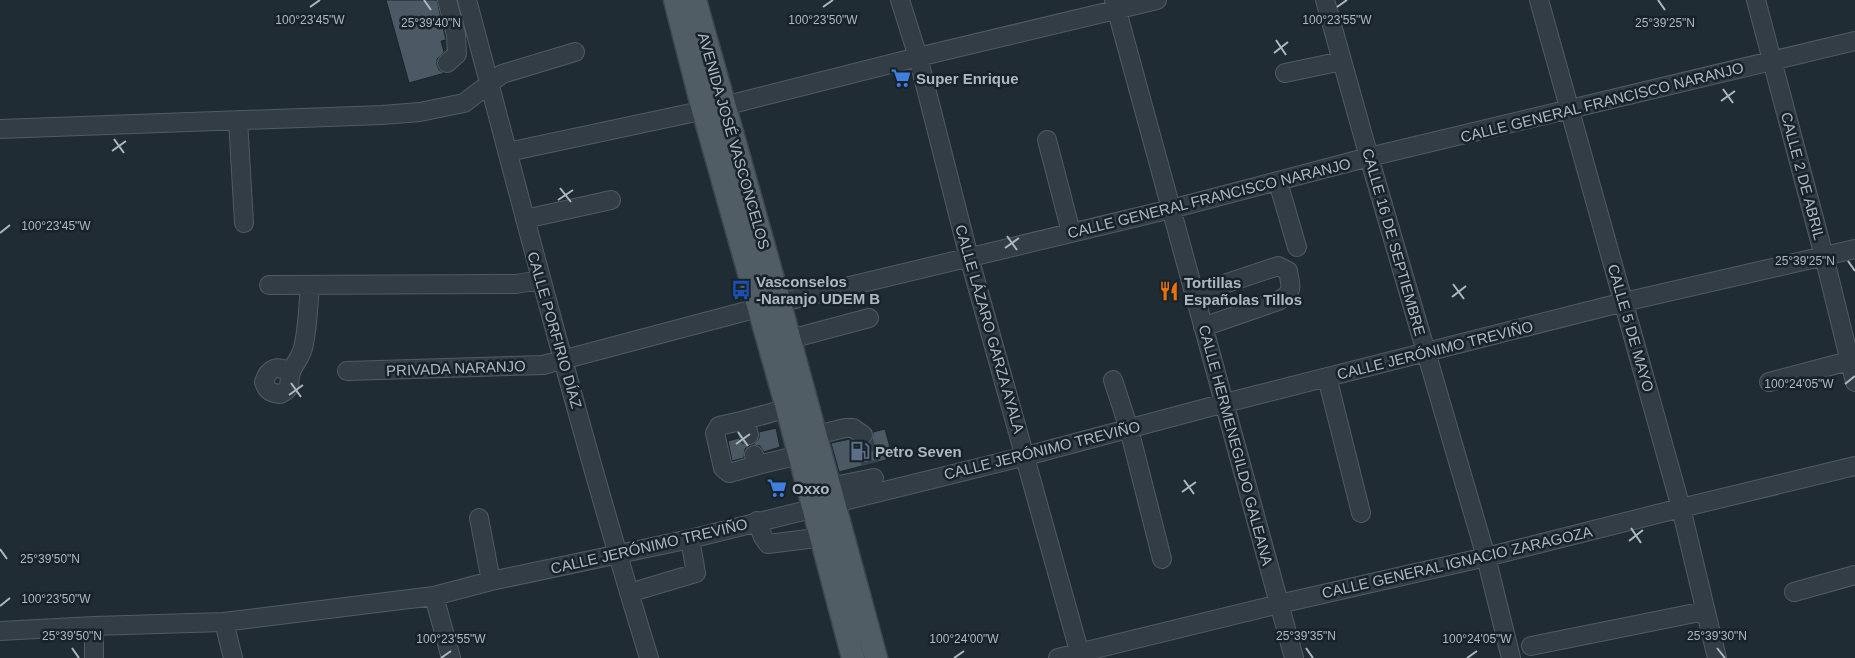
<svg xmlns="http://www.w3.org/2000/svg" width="1855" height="658" font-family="Helvetica,sans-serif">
	<rect width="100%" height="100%" fill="#1f2c34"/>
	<path fill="#4a5963" stroke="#1a242b" d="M386,0H437L446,40L441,41L444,52L437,59V65L439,70L445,73L409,83Z
		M776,428L780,447L764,452L760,446L753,445L759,438V432Z
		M885,429L893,458L839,472L831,443L850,439L862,445H867L872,441L873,432Z
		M739,438L742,443L750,445L745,449L744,458L732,461L728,441Z"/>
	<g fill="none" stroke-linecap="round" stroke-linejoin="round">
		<path stroke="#344149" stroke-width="18" stroke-dasharray="18 9" stroke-linecap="butt" d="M863,435L870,464"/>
		<defs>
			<path id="minor" d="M447,0L456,35L457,54L447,63
				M467,0C526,220 582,441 649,658
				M900,0L918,57L969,257L1081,658
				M1114,0L1294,658
				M1325,0L1369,157L1486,557L1511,658
				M1539,0L1681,508L1717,658
				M1756,0L1824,256L1855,382
				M1285,73L1342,61
				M238,120L244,223
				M0,129L382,115L420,112L464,103L502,74L575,52
				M1047,140L1071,232
				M508,152L724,106L918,57L1157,0
				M1278,182L1297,247
				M525,219L611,200
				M269,285L516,284L541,280
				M1194,294L1278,266L1288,271C1291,288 1294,292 1278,301L1203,327
				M779,342L869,318
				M347,371L543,365L758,308L1171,209L1369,157L1855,41
				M291,373C278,364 268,368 264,382C267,391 271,393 280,394C294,388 287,383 291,372C294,364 301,357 303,348C308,328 308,306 310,286
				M1327,377L1361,513
				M1113,380L1129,429L1162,559
				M1769,382L1849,361
				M745,420L719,426L715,433L723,468L729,473L758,465
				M749,435L745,420L799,405
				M804,438L845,428H853L863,435
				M754,455L758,465L812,452
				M819,489L874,478
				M479,518L491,581
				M757,521L763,537L768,544L832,536
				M1794,592L1855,575
				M629,593L696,573L690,539
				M434,596L451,658
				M224,622L233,658
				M94,626V658
				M0,631L94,626L224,622L434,596L491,581L690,539L1026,456L1225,403L1624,302L1855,249
				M1531,646L1705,611
				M1058,658L1279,604L1486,557L1681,508L1855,466"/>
			<path id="major" d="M675,0L703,110L787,408L853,658
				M695,0L780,304L876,658"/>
		</defs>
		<use href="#minor" stroke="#505b63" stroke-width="20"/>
		<use href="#major" stroke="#3c464e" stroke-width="25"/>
		<use href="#minor" stroke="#333d45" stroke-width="18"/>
		<use href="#major" stroke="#505d65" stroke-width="22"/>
	</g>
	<path fill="none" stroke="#acb8c2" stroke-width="2" d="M424,0L431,10M1658,0L1665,10M310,7L320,0M823,7L833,0M1337,7L1347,0M1276,40L1286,55M1274,53L1288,42M1723,89L1733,103M1721,101L1735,91M114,139L124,153M112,151L126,141M560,188L571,202M558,200L573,190M0,233L10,225M1007,236L1017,250M1005,248L1019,238M1848,261L1855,271M1453,284L1464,299M1452,297L1466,286M291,383L301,397M1845,384L1855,376M289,395L303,385M738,432L748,446M736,444L750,434M1184,480L1194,494M1182,492L1196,482M1631,528L1641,543M1629,541L1643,530M0,549L7,559M0,606L10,598M72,648L79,658M1306,648L1313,658M1717,648L1725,658M441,658L451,651M954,658L964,651M1467,658L1477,651"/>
	<defs>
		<symbol id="supermarket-bare" viewBox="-9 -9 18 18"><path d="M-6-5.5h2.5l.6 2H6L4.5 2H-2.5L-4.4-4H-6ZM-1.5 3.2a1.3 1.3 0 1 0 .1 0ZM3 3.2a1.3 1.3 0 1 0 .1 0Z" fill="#3f7fe0" stroke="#182229" stroke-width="2.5" paint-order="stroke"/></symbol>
		<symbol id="bus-bare" viewBox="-9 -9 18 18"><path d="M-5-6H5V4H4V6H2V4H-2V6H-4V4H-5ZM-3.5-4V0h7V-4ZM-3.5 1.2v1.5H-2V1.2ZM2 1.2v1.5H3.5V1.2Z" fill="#1a4fb4" stroke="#182229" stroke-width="2.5" paint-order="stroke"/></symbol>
		<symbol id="restaurant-bare" viewBox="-9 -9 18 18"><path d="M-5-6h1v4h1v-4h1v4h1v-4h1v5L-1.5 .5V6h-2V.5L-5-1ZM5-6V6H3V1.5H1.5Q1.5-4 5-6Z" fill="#e8710a" stroke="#182229" stroke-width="2.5" paint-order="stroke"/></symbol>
		<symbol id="fuel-bare" viewBox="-9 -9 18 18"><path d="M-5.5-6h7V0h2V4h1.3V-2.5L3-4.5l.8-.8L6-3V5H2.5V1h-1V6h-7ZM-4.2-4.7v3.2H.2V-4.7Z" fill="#5c6f8a" stroke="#182229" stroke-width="2.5" paint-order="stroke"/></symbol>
	</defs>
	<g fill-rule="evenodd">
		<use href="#supermarket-bare" x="887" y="64" width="28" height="28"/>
		<use href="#bus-bare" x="727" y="276" width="28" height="28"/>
		<use href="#restaurant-bare" x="1155" y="277" width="28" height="28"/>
		<use href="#fuel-bare" x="846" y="437" width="28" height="28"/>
		<use href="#supermarket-bare" x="763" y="474" width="28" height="28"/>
	</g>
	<g text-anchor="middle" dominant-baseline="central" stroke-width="5" stroke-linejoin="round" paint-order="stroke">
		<g font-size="15" font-weight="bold" fill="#acb8c2" stroke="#182229" text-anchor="start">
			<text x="916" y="78">Super Enrique</text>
			<text x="756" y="281">Vasconselos<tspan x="756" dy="17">-Naranjo UDEM B</tspan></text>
			<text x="1184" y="282">Tortillas<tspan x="1184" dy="17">Españolas Tillos</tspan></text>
			<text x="875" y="451">Petro Seven</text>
			<text x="792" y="488">Oxxo</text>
		</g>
		<g font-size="15" fill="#acb8c2" stroke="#182229">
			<text transform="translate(1602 102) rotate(-14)">CALLE GENERAL FRANCISCO NARANJO</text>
			<text transform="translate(734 141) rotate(74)">AVENIDA JOSÉ VASCONCELOS</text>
			<text transform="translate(1803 176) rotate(75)">CALLE 2 DE ABRIL</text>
			<text transform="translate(1209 198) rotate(-14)">CALLE GENERAL FRANCISCO NARANJO</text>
			<text transform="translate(1394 242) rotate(74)">CALLE 16 DE SEPTIEMBRE</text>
			<text transform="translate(1631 328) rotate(74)">CALLE 5 DE MAYO</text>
			<text transform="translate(990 329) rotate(74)">CALLE LÁZARO GARZA AYALA</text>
			<text transform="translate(555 330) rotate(74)">CALLE PORFIRIO DÍAZ</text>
			<text transform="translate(1435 350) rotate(-14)">CALLE JERÓNIMO TREVIÑO</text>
			<text transform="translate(456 368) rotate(-2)">PRIVADA NARANJO</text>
			<text transform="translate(1236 445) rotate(75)">CALLE HERMENEGILDO GALEANA</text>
			<text transform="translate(1042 450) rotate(-14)">CALLE JERÓNIMO TREVIÑO</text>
			<text transform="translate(649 546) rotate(-13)">CALLE JERÓNIMO TREVIÑO</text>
			<text transform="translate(1457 562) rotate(-13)">CALLE GENERAL IGNACIO ZARAGOZA</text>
		</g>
	</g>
	<g font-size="12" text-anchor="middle" fill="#acb8c2" stroke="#182229" stroke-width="5" stroke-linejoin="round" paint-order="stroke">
		<text x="310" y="24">100°23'45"W</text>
		<text x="823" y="24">100°23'50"W</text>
		<text x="1337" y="24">100°23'55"W</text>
		<text x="431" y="27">25°39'40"N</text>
		<text x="1665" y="27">25°39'25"N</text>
		<text x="56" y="230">100°23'45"W</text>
		<text x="1805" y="265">25°39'25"N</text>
		<text x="1799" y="388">100°24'05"W</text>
		<text x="50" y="563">25°39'50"N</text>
		<text x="56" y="603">100°23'50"W</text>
		<text x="72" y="640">25°39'50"N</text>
		<text x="1306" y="640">25°39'35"N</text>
		<text x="1717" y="640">25°39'30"N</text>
		<text x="451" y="643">100°23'55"W</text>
		<text x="964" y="643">100°24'00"W</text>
		<text x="1477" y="643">100°24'05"W</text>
	</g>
</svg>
